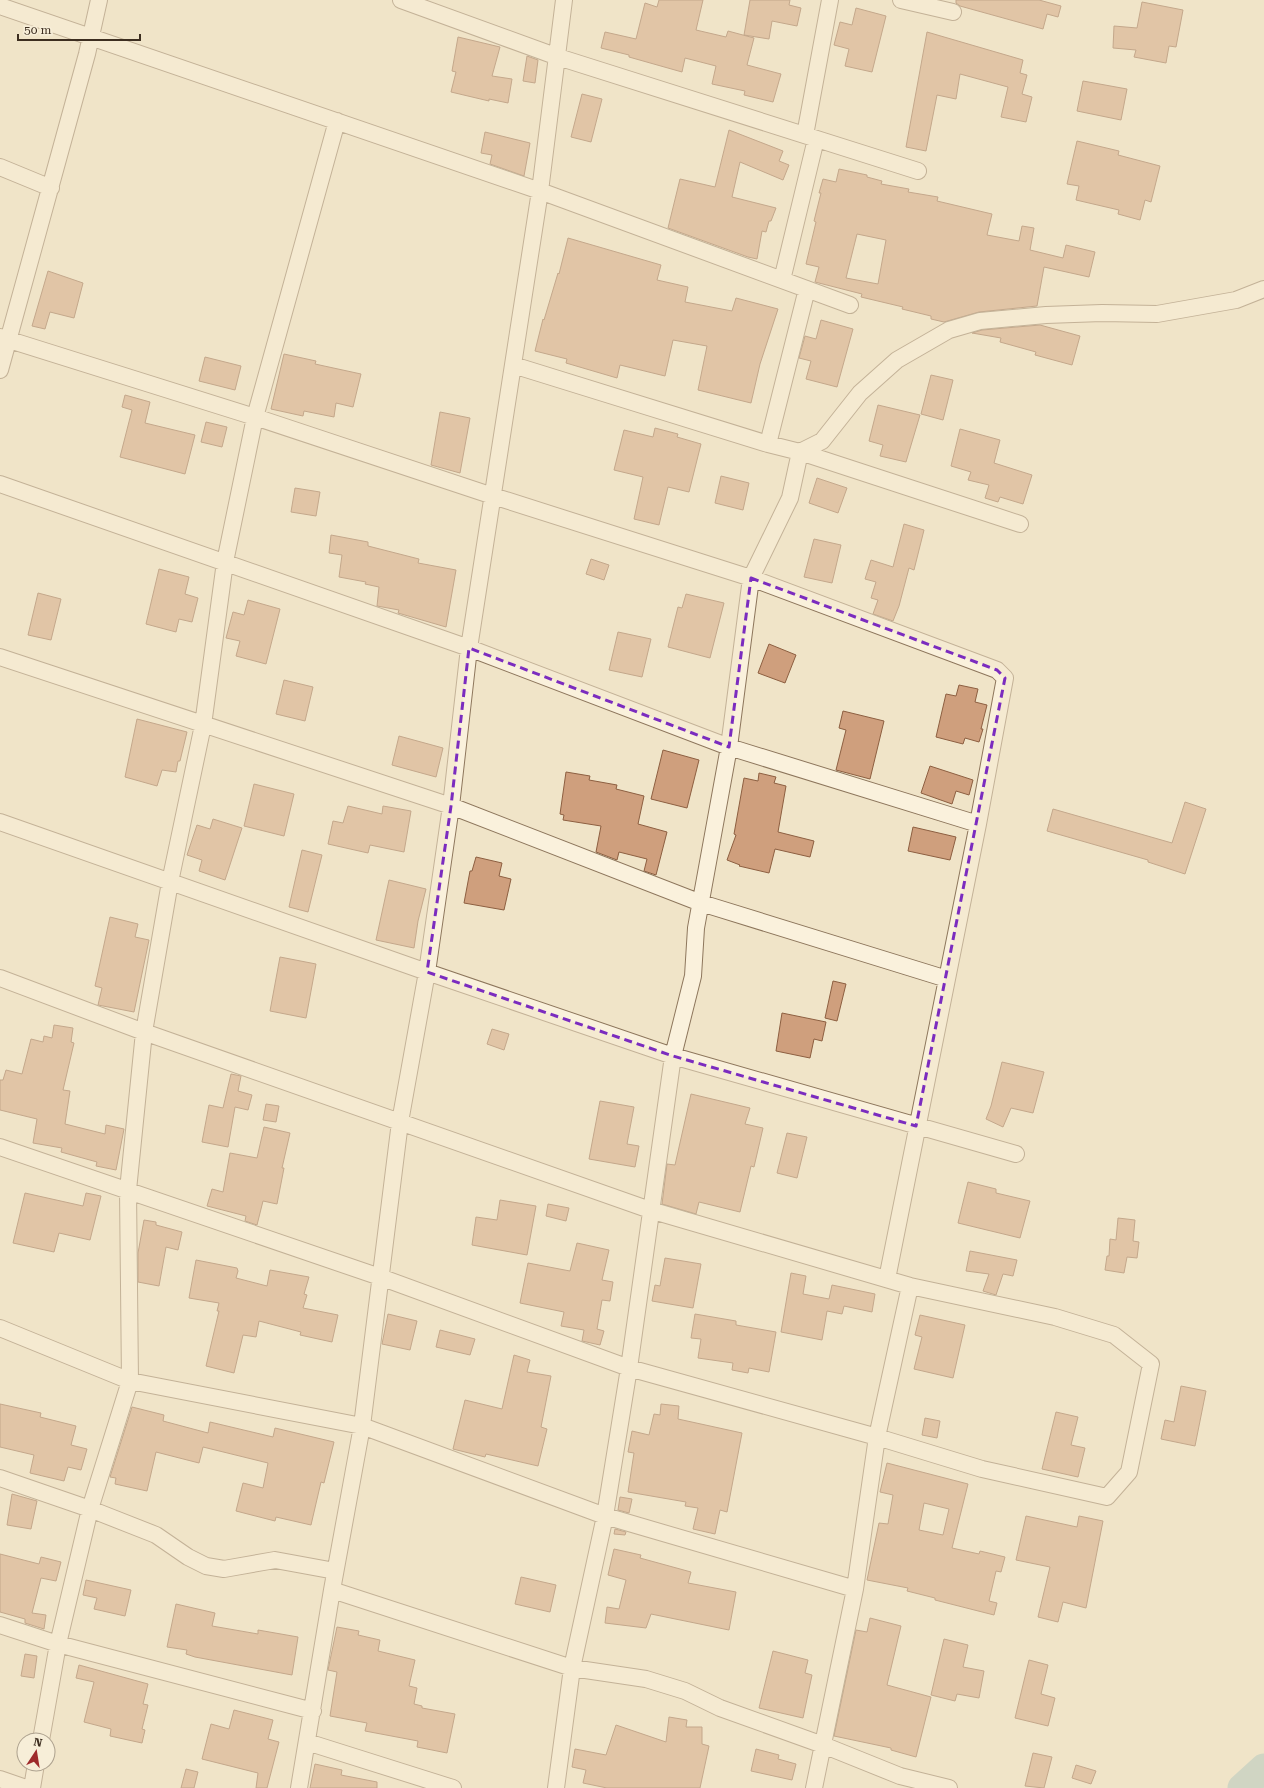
<svg xmlns="http://www.w3.org/2000/svg" width="1264" height="1788" font-family="'Roboto Serif',serif">
	<rect width="100%" height="100%" fill="#f0e4c8"/>
	<g fill="none" stroke-linecap="round" stroke-linejoin="round">
		<path stroke="#a9c4bc" stroke-width="29" d="M1242,1788L1264,1768"/>
	</g>
	<path fill="#cf9f7d" stroke="#8d5f41" fill-rule="evenodd" d="M659,0H703L696,30L726,37L728,31L754,38L747,65L781,74L773,102L744,95L745,91L712,84L716,66L685,58L682,72L629,57V55L601,48L605,32L636,39L645,3L657,7Z
		M750,0H790L789,5L801,8L797,26L772,21L769,39L744,35Z
		M956,0H1039L1061,6L1058,17L1047,14L1043,29L960,6L956,3Z
		M1142,2L1183,10L1176,47L1169,46L1166,63L1134,57L1136,50L1113,48L1114,26L1137,28Z
		M856,8L886,16L872,72L845,66L849,49L834,45L840,22L852,25Z
		M927,32L1023,60L1020,73L1027,75L1022,94L1032,97L1026,122L1001,117L1008,87L960,74L956,99L937,95L926,151L906,147Z
		M458,37L500,47L492,76L512,79L508,103L489,99V101L451,92L456,72L452,71Z
		M527,56L538,60L535,83L523,81Z
		M1083,81L1127,89L1121,120L1077,111Z
		M582,94L602,99L591,142L571,137Z
		M729,130L783,151L779,161L789,165L783,180L740,162L732,197L776,208L771,221H769L766,232L762,231L757,259L748,257L668,228L680,179L715,187Z
		M485,132L530,143L524,176L490,164L492,155L481,153Z
		M1077,141L1119,151L1118,155L1160,166L1151,202L1145,200L1140,220L1118,214L1119,210L1076,200L1079,186L1067,184Z
		M839,169L867,175V177L882,181L881,184L909,189L908,192L938,197L937,201L992,214L987,235L1019,241L1022,226L1034,228L1030,250L1063,258L1066,245L1095,252L1089,277L1044,267L1037,306L979,312L944,322L931,319V316L902,309L903,307L861,297L862,294L815,282L819,267L806,264L816,222L814,221L821,193H819L823,179L836,182ZM857,234L886,240L878,284L846,278Z
		M568,238L661,265L657,280L688,287L685,302L732,311L736,298L778,309L760,364L751,403L698,390L707,346L673,340L665,376L620,365L617,378L566,363L567,359L535,351L543,319L544,320L558,273L559,274Z
		M48,271L83,283L74,318L50,312L45,329L32,326Z
		M821,320L853,329L837,387L806,379L811,361L799,358L805,336L816,339Z
		M1040,325L1080,336L1072,365L1035,355L1036,352L1000,342L1001,338L972,333L982,330Z
		M284,354L316,361L315,364L361,374L353,407L336,403L334,417L304,411L303,416L271,409Z
		M205,357L241,366L235,390L199,381Z
		M931,375L953,380L943,420L921,414Z
		M125,395L150,402L145,423L195,435L185,474L120,457L132,410L122,407Z
		M878,405L920,415L906,462L880,456L883,445L869,441Z
		M440,412L470,418L460,473L431,465Z
		M206,422L227,427L222,447L201,442Z
		M655,428L678,434L677,437L701,444L689,492L668,487L659,525L634,519L643,477L614,470L624,430L653,437Z
		M960,429L1000,440L994,463L1032,475L1023,504L1000,497L998,502L985,498L989,485L968,480L971,472L951,466Z
		M721,476L749,483L743,510L715,503Z
		M817,478L847,488L838,513L809,503Z
		M295,488L320,492L316,516L291,512Z
		M904,524L924,530L914,570L909,568L899,606L893,621L873,614L878,600L871,598L876,582L865,579L871,560L893,567Z
		M331,535L368,542V546L419,559L418,563L456,570L446,627L398,613L399,610L377,606L379,587L365,584L366,582L339,577L342,555L329,553Z
		M814,539L841,545L832,583L804,577Z
		M591,559L609,565L604,580L586,574Z
		M159,569L189,577L185,594L198,598L192,622L179,619L176,632L146,624Z
		M38,593L61,599L51,640L28,635Z
		M686,594L724,603L710,658L668,647L678,607L682,608Z
		M248,600L280,609L266,664L236,656L240,641L226,638L233,612L244,615Z
		M618,632L651,639L642,677L609,670Z
		M769,644L796,655L785,683L758,673Z
		M284,680L313,687L305,721L276,714Z
		M959,685L978,689L975,702L987,705L981,729H983L979,742L965,738L963,744L936,737L946,694L956,696Z
		M843,711L884,721L870,779L836,770L846,730L839,728Z
		M137,719L187,732L180,761H178L176,772L162,770L157,786L125,777Z
		M399,736L443,748L436,777L392,765Z
		M663,750L699,760L687,808L651,799Z
		M930,766L973,780L969,795L956,791L952,804L921,793Z
		M566,772L590,776L589,780L617,785L616,789L644,796L638,824L667,832L656,875L644,871L647,859L619,852L617,860L596,852L601,826L563,820L564,815L560,814Z
		M759,773L776,777L774,783L786,786L778,832L814,841L810,857L775,849L769,873L739,866L740,865L727,860L736,835L734,834L744,778L758,781Z
		M254,784L294,794L284,836L244,826Z
		M1185,802L1206,809L1185,874L1148,862V860L1047,831L1053,809L1172,843Z
		M348,806L382,814L383,806L411,811L404,852L370,845L368,853L328,844L333,821L343,823Z
		M213,819L242,828L225,880L199,871L202,860L187,855L197,825L210,829Z
		M913,827L956,837L950,860L908,851Z
		M302,850L322,855L308,912L289,907Z
		M476,857L502,863L499,876L511,879L504,910L464,903L470,871H472Z
		M389,880L426,889L418,921L414,948L376,940Z
		M110,917L138,924L135,937L149,940L134,1012L98,1005L102,988L95,986Z
		M280,957L316,964L306,1018L270,1011Z
		M833,981L846,984L837,1021L825,1018Z
		M782,1013L826,1022L822,1041L814,1039L810,1058L776,1051Z
		M54,1025L73,1028L71,1042L74,1043L63,1090L70,1091L65,1124L105,1134L106,1125L124,1129L116,1170L96,1166L97,1162L61,1152L62,1148L33,1143L37,1119L0,1110V1080H3L6,1070L22,1074L31,1039L43,1042L44,1036L52,1038Z
		M492,1029L509,1034L504,1050L487,1044Z
		M1002,1062L1044,1072L1033,1113L1011,1108L1003,1127L986,1119L991,1106Z
		M231,1074L241,1076L238,1091L252,1095L248,1110L235,1107L228,1147L202,1142L209,1105L223,1108Z
		M691,1094L750,1108L745,1124L763,1128L754,1167L751,1166L740,1212L699,1202L696,1214L662,1204L667,1164L675,1165Z
		M600,1101L634,1107L627,1144L639,1146L635,1167L589,1159Z
		M266,1104L279,1106L276,1122L263,1120Z
		M264,1127L290,1133L282,1168H284L277,1204L263,1201L257,1225L245,1221L246,1216L207,1206L212,1189L223,1192L230,1153L257,1158Z
		M787,1133L807,1137L797,1178L777,1173Z
		M968,1182L996,1189V1193L1030,1201L1020,1238L958,1223Z
		M25,1193L83,1206L86,1193L101,1196L90,1240L59,1233L54,1252L13,1243Z
		M500,1200L536,1206L527,1255L472,1245L476,1217L497,1220Z
		M548,1204L569,1208L566,1221L546,1216Z
		M1118,1218L1135,1220L1133,1241L1139,1242L1137,1258L1127,1257L1124,1273L1105,1270L1107,1256H1109L1110,1239L1116,1240Z
		M144,1220L156,1222V1225L182,1232L178,1250L166,1247L159,1286L138,1282V1253Z
		M577,1243L609,1250L602,1280L613,1282L610,1301L602,1300L597,1329L604,1331L600,1345L582,1341L584,1330L561,1326L564,1312L520,1303L528,1263L570,1271Z
		M970,1251L1017,1260L1013,1276L1003,1274L996,1295L983,1291L989,1274L966,1271Z
		M665,1258L701,1264L693,1308L652,1301L655,1285L660,1286Z
		M196,1260L237,1268L238,1271L236,1278L267,1286L270,1270L309,1277L304,1294L307,1295L303,1308L338,1315L332,1342L300,1335L301,1332L259,1321L256,1337L243,1335L234,1373L206,1366L219,1311H217L219,1303L189,1298Z
		M791,1273L806,1276L803,1294L829,1299L832,1285L875,1294L872,1312L844,1306L842,1314L827,1311L822,1340L781,1332Z
		M388,1314L417,1321L410,1350L382,1344Z
		M695,1314L736,1321V1325L776,1332L769,1372L749,1368L748,1373L732,1370L733,1363L698,1358L701,1339L691,1338Z
		M920,1315L965,1325L953,1378L914,1369L922,1337L915,1335Z
		M440,1330L475,1339L470,1355L436,1347Z
		M514,1355L530,1360L527,1372L551,1376L541,1427L547,1429L538,1466L486,1454L485,1457L453,1449L465,1400L502,1409Z
		M1181,1386L1206,1391L1195,1446L1161,1439L1165,1420L1174,1422Z
		M0,1404L41,1413L40,1417L76,1426L71,1445L87,1449L81,1470L68,1467L64,1481L30,1473L34,1455L0,1447Z
		M661,1404L679,1406L678,1419L742,1433L727,1512L720,1510L715,1534L693,1529L698,1508L685,1506L686,1502L628,1492L634,1453L628,1452L632,1431L649,1435L654,1414L660,1415Z
		M132,1407L164,1415L163,1421L208,1433L210,1422L273,1437L275,1428L334,1442L324,1483L321,1482L311,1525L276,1517L275,1521L236,1511L243,1483L263,1488L268,1463L203,1447L199,1463L156,1452L147,1491L115,1484L116,1478L110,1477Z
		M1056,1412L1078,1417L1071,1445L1085,1448L1078,1477L1042,1469Z
		M925,1418L940,1421L937,1438L922,1435Z
		M887,1463L968,1484L952,1548L979,1554L980,1551L1005,1557L1001,1572L996,1571L989,1601L997,1603L994,1615L935,1600V1598L907,1591L908,1588L867,1580L879,1523L888,1524L893,1495L880,1492ZM924,1503L949,1509L943,1535L919,1530Z
		M12,1494L37,1501L31,1529L7,1525Z
		M620,1497L632,1499L629,1513L618,1510Z
		M1026,1516L1077,1527L1079,1516L1103,1521L1086,1608L1063,1602L1058,1622L1038,1617L1050,1567L1016,1560Z
		M615,1529L626,1532L625,1535L614,1534Z
		M614,1549L641,1555L640,1558L691,1572L688,1583L736,1592L729,1630L651,1614L646,1628L605,1623L607,1607L619,1609L626,1580L608,1575Z
		M0,1554L39,1564L41,1557L61,1562L56,1581L41,1578L32,1613L46,1615L44,1629L25,1623V1619L0,1612Z
		M521,1577L556,1585L550,1612L515,1604Z
		M86,1580L131,1590L125,1616L94,1609L97,1598L83,1595Z
		M176,1604L215,1613L212,1626L258,1634V1630L298,1637L292,1675L195,1657L186,1654L187,1650L167,1647Z
		M870,1618L901,1626L887,1685L931,1697L916,1757L891,1750V1748L834,1736L856,1630L867,1632Z
		M337,1627L359,1631L358,1635L380,1640L378,1651L415,1660L409,1686L417,1688L414,1704L422,1706V1708L455,1714L447,1753L417,1747L418,1741L365,1731L367,1723L330,1716L337,1672L328,1670Z
		M944,1639L968,1645L963,1667L984,1671L979,1698L957,1694L955,1701L931,1695Z
		M773,1651L808,1660L805,1673L812,1675L803,1718L759,1708Z
		M25,1654L37,1656L34,1678L21,1676Z
		M1029,1660L1048,1665L1041,1694L1055,1698L1048,1726L1015,1718Z
		M79,1665L148,1684L143,1704L148,1705L142,1729L145,1730L142,1743L110,1736L111,1729L84,1722L94,1682L76,1678Z
		M234,1710L273,1720L268,1739L279,1742L267,1788H256L258,1773L202,1759L211,1724L229,1729Z
		M669,1717L687,1720L686,1727H702V1744L709,1746L700,1788H607L583,1783L586,1770L572,1767L575,1749L606,1755L616,1725L666,1742Z
		M756,1749L779,1755L778,1759L796,1764L792,1780L751,1771Z
		M1033,1753L1052,1757L1044,1788L1025,1786Z
		M315,1764L342,1770L341,1775L377,1782V1788H310Z
		M1076,1765L1096,1771L1091,1784L1072,1778Z
		M186,1769L198,1772L194,1788H181Z"/>
	<g fill="none" stroke-linecap="round" stroke-linejoin="round">
		<defs>
			<path id="minor" d="M401,0L558,57L918,171
				M901,0L953,12
				M0,6L540,191L850,305
				M805,135L830,0
				M0,167L51,188
				M782,280L816,139
				M0,337L255,417L493,496L751,578L997,670L1005,678L978,824L887,1279
				M513,365L768,444L800,452L1020,524
				M0,370L87,54L99,0
				M768,444L807,289
				M0,484L469,648L729,747L978,824
				M0,657L451,806L701,903L947,979
				M0,822L427,972L673,1056L1016,1154
				M0,978L144,1032L650,1210L910,1286L1055,1317L1114,1335L1151,1364L1129,1472L1107,1497L982,1469L877,1437L910,1286
				M0,1147L380,1277L629,1368L877,1437L855,1589L814,1788
				M0,1328L130,1381L362,1426L605,1516L855,1589
				M0,1478L90,1509L156,1535L188,1557L206,1566L224,1569L275,1560L335,1571
				M332,1590L572,1668L646,1679L685,1691L720,1708L823,1745L900,1776L949,1788
				M0,1625L58,1644L313,1711
				M41,1740L58,1644L90,1509L130,1381L128,1190L144,1032L170,882L203,725L225,562L255,417L337,121
				M307,1742L453,1788
				M0,1779L26,1788
				M32,1788L36,1764
				M299,1788L332,1590L362,1426L400,1122L427,972L451,806L469,648L540,191L564,0
				M556,1788L572,1668L605,1516L629,1368L673,1056L693,976L696,928L729,747L751,578L790,498L800,452L822,441L860,393L897,360L949,330L980,321L1046,315L1102,313L1157,314L1236,300L1264,289"/>
		</defs>
		<use href="#minor" stroke="#8d765c" stroke-width="18"/>
		<use href="#minor" stroke="#faf1dc" stroke-width="16"/>
	</g>
	<path d="M0 0H1264V1788H0ZM751,578L997,670L1005,678L916,1126L673,1056L427,972L451,806L469,648L729,747Z" fill="#f0e4c8" fill-opacity=".55" fill-rule="evenodd"/>
	<path fill="none" stroke="#7b2cbf" stroke-width="3" stroke-dasharray="8 5" stroke-linejoin="round" d="M751,578L997,670L1005,678L916,1126L673,1056L427,972L451,806L469,648L729,747Z"/>
	<g transform="translate(36 1752) rotate(12)"><circle r="19" fill="#f7eed8" stroke="#ada18e"/>
	<path d="M0-3L7 15L0 10L-7 15Z" fill="#9e2a2b"/>
	<text y="-6" font-size="11" font-weight="bold" text-anchor="middle" fill="#3d2e20">N</text>
	</g>
	<path d="M18 34v6h122v-6" fill="none" stroke="#3d2e20" stroke-width="2"/>
	<text x="24" y="34" font-size="12" fill="#3d2e20" stroke="#f7eed8" stroke-width="3" paint-order="stroke">50 m</text>
</svg>
